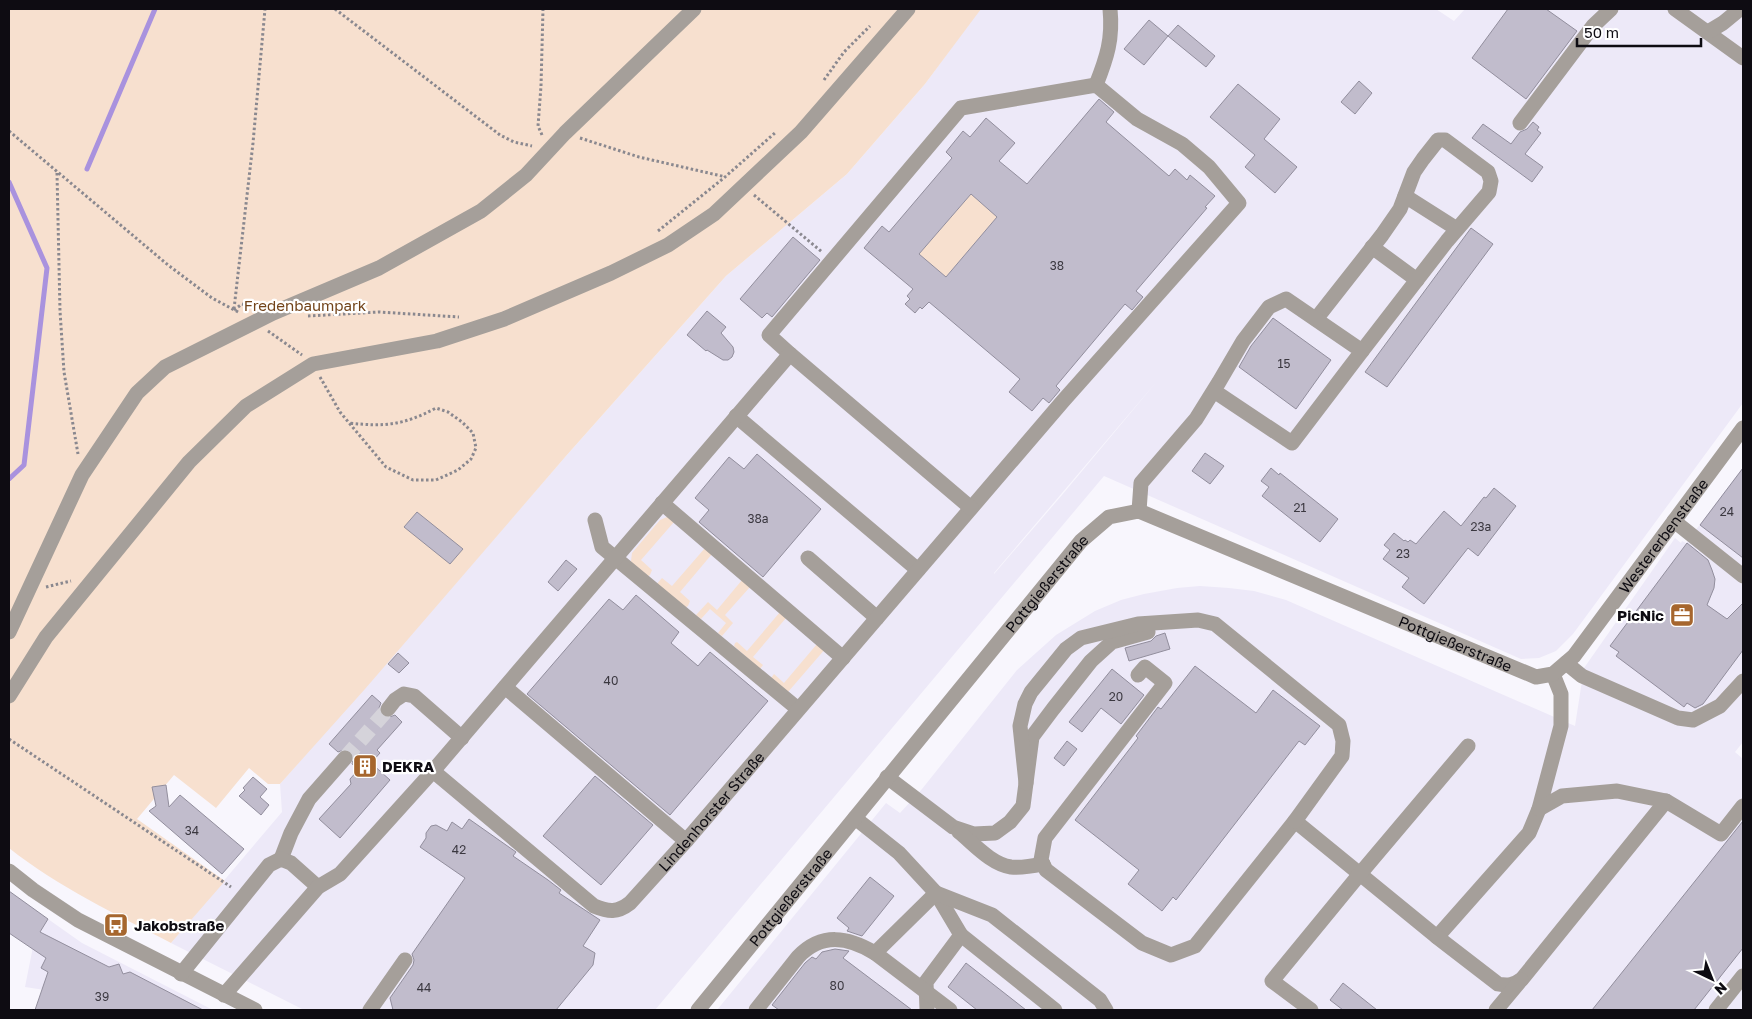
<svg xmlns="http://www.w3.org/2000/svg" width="1752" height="1019" font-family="'Golos Text',sans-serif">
	<rect width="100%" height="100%" fill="#f8f6fd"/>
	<path fill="#ede9f8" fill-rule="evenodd" d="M980,9H1436L1454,21L1465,9H1743V403L1573,634L1556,651L1539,658L1521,659L1104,476L655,1010H304L171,943L282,812L280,784L566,456L726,276L847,174L925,84ZM1158,380L1062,495L994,574V573Z
		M1743,467V742L1735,752L1743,759V1010H717L886,803L900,813L922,789L1017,670L1056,635L1095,611L1121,600L1144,594L1177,588L1200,586L1229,588L1254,591L1286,600L1575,726L1584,668L1675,538L1681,543L1682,541L1686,543Z
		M48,919L82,943L213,1010H48L58,992L25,987L34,942Z"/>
	<path fill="#f7e0cf" d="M9,9H981L925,84L847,174L726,276L566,456L365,689L280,784H268L249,768L216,808L174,775L137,819L225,881L171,943C116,914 58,887 9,848Z
		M971,194L988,209L1002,194L1010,202L946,277L919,254Z
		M667,517L675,519L826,648L788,692L771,678L774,674L784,683L817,644L786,618L753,657L763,665L760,669L734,646L735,643L737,642L747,651L780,612L750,587L725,615L733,623L722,636L718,633L726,623L710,609L701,619L696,615L708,602L717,610L742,580L712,554L680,592L690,601L688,606L683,609L655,586L662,578L672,586L705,548L674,522L641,560L652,570L650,575L645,578L635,569L631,561L632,553L660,520Z"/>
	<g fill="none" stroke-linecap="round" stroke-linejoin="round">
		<path stroke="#a992de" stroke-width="5" d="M87,169L155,9
			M9,182L47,268L24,465L9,479"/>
	</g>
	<path fill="#c1bccc" stroke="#928e9d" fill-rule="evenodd" d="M1508,9H1546L1577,31L1526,99L1472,58Z
		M1149,20L1168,36L1144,65L1124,49Z
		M1178,25L1215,56L1206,67L1168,36Z
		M1359,81L1372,93L1355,114L1341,102Z
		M1238,84L1280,119L1264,139L1297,167L1275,193L1245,167L1255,155L1210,117Z
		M1099,99L1114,112L1106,122L1169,176L1175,169L1187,180L1190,175L1215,196L1205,207L1207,208L1136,291L1143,297L1132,310L1125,304L1056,386L1060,390L1049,403L1043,398L1032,411L1009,392L1020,379L929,302L922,309L920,307L915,313L905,304L910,299L907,296L913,289L864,248L882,226L889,232L952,158L946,152L963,131L970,137L986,118L1015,143L999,161L1027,184ZM971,194L997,217L946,277L919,254Z
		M1533,122L1539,127L1537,130L1541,133L1525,154L1543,167L1532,182L1472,138L1483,124L1511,144L1520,132L1527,129Z
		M1471,228L1493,244L1387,387L1365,372Z
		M793,237L820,260L772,317L767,313L762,318L740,299Z
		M707,311L726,327L721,333L733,347L734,352L732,357L728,360H723L707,350L706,351L687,335Z
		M1273,318L1331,360L1296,409L1239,367L1251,346Z
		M1205,453L1224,466L1210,484L1192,471Z
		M757,454L821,509L763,577L699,522L709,510L695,498L729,457L744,469Z
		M1271,468L1279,475L1280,473L1338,519L1320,542L1262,496L1269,487L1261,481Z
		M1743,468V558L1700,525Z
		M1494,488L1516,506L1478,556L1468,548L1424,604L1402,587L1409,578L1383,559L1390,550L1384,545L1394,533L1404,541L1405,540L1408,542L1410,540L1416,544L1444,511L1461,526L1484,497L1486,498Z
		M417,512L463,549L450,564L404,527Z
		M1687,543L1708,560L1712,570L1715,579L1714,588L1707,605L1727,619L1743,603V650L1703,704L1695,708L1687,703L1684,707L1616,656L1619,652L1610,646Z
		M566,560L577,569L558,591L548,582Z
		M636,595L679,632L671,643L698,666L710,652L768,701L670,815L527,694L609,599L623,610Z
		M1165,633L1170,649L1129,661L1125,648L1151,641L1156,636Z
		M398,653L409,663L399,673L388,664Z
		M1195,666L1256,713L1273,690L1320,726L1305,745L1299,741L1176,900L1173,897L1162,911L1128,884L1139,870L1075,820L1138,738L1136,736L1158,707L1161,709Z
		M1112,669L1144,695L1121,724L1101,708L1082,732L1069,722Z
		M372,695L381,703L379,708L382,716L387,718L395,715L402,722L377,750L380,753L371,763L390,780L340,838L319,819L351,784L350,779L359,769L352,764L354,755L352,751L346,749L338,752L329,744Z
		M1067,741L1077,749L1064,766L1054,758Z
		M595,776L653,825L601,885L543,836Z
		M253,777L267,789L260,797L269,805L261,815L239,796L245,790L243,788Z
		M166,785L169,807L180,795L244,849L222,874L149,811L156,806L152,787Z
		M469,819L506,845L516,852L513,856L548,880L561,890L559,893L600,920L583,946L595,953L593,965L556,1010H393L390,998L413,965L414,960L412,954L465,878L420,847L426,838V833L431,826L436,825L447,831L452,822L462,829Z
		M1743,821V948L1694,1010H1592Z
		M870,877L894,896L862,936L847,931L849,928L837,918Z
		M9,891L48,919L40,932L109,967L119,964L123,974L130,972L203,1010H35L48,972L41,968L46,958L9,933Z
		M835,949L849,951L843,958L912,1010H779L772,1005L805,963L812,957L816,959L822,952Z
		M966,963L1026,1010H977L948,987Z
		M1343,983L1377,1010H1343L1330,1000Z"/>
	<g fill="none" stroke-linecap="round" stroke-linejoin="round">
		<path stroke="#d5d3da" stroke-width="15" stroke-dasharray="15 8" stroke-linecap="butt" d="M345,758L388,709"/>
		<path stroke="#8a888f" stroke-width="3" stroke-dasharray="2.5 2.5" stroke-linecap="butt" d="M335,9L500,135L514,142L532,146
			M824,80L844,52L870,26
			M9,131L168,265L212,298L240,313
			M542,135L538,126L541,86L543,9
			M580,138L639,157L726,177
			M57,173L60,311L64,372L78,454
			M754,195L822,252
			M658,231L725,177L776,132
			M234,309L253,143L265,9
			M234,310L242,304L253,307
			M308,316L379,312L459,317
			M268,331L302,355
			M320,377L340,412L386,467L413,480H436L458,470L471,459L476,448L473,433L462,422L448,412L436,408C404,425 385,427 349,423
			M46,587L71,581
			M9,739L231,887"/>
		<g stroke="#a59f9a" stroke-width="15">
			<path d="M1675,9L1743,58"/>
			<path d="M1708,32L1723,23L1740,9"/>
			<path d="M1096,85C1107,57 1113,39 1110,9"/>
			<path d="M1520,123L1593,26L1611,9"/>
			<path d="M1405,196L1457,229"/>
			<path d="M1372,247L1417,280"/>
			<path d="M1316,319L1382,235L1400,209L1414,172L1423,159L1438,140H1445L1488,172L1491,181L1489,192L1447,241L1362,351"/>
			<path d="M736,416L918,570"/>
			<path d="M662,503L843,658"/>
			<path d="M1139,511L1141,483L1196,419L1219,382L1243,341L1269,307L1286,299L1362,351L1292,443L1214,391"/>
			<path d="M595,520L602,547L798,709"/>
			<path d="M1674,521L1743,576"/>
			<path d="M808,558L877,618"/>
			<path d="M9,632L82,475L137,393L165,367L273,313L379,268L481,211L526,175L565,133L694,9"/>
			<path d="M1566,663L1582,676L1678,718L1693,720L1720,706L1743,681"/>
			<path d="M1138,675L1145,667L1165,683L1045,838L1041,860L1046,870L1142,943L1171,955L1195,946L1295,821L1437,937L1529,833L1539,809L1561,726V694L1553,674"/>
			<path d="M505,687L686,841"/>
			<path d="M9,696L46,637L189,462L246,406L313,364L437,341L504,319L611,273L668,245L714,214L801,132L908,9"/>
			<path d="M388,709L395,700L404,694L414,696L462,738"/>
			<path id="s1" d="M433,771L594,906C609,912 617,913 630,903L686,841L1063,401L1239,203L1209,167L1182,144L1137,119L1096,85L961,108L769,335L790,354"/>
			<path d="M887,777L953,827L974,834L995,833L1010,822L1023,806L1032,737L1053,709L1091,661L1112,642L1148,632"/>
			<path d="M1026,783L1020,726L1025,704L1031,692L1066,649L1081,638L1138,624L1198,620L1215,624L1339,725L1343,741L1342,756L1295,821"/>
			<path d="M1666,801L1721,834L1743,806"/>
			<path d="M855,818L899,853L936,893L961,935L926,982L927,1010"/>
			<path d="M959,832C974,844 991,864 1011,867C1022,868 1033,866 1043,864"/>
			<path d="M281,859L291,833L309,799L345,758"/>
			<path d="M9,871L33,890L78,920L255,1010"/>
			<path d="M961,935L1055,1010"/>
			<path d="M1437,937L1498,984C1508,986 1514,985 1522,979L1666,801L1617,791L1562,796L1539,809"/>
			<path d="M181,974L269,865L281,859L291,863L318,887"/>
			<path d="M224,995L318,887L340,874L433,771L790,354L971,508"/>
			<path d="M370,1010L405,960"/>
			<path id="s2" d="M698,1010L1081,541L1109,517L1139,511L1536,677L1553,674L1574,656L1743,428"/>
			<path d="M756,1010L798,957C822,932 848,937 875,953"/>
			<path d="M950,1010L875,953L936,893L992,915L1100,1000L1106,1010"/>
			<path d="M1311,1010L1272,981L1359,875L1468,746"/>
			<path d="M1496,1010L1521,980"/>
			<path d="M1716,1010L1743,976"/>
		</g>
	</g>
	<defs>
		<symbol id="office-square" viewBox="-11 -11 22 22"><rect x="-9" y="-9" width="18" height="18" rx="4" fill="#a6662e" stroke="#fff"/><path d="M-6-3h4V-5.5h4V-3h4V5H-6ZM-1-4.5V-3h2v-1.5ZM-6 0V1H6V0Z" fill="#fff"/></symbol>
		<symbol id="building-square" viewBox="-11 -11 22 22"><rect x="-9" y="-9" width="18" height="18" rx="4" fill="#a6662e" stroke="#fff"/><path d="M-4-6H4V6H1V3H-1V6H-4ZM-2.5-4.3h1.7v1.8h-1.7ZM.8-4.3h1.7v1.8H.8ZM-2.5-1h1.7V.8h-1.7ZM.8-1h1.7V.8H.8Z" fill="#fff"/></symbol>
		<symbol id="bus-square" viewBox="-11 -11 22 22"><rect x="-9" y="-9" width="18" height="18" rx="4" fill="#a6662e" stroke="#fff"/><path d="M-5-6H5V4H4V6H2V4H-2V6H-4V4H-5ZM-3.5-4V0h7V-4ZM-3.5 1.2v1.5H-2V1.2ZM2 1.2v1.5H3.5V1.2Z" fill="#fff"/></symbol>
	</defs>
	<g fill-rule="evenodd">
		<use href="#office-square" x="1668" y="601" width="28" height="28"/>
		<use href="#building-square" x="351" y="752" width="28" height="28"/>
		<use href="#bus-square" x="102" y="911" width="28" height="28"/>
	</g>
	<g text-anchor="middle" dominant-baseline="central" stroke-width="4.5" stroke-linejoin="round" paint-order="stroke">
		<g font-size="12" fill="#3b3840">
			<text x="1057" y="265">38</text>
			<text x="1284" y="363">15</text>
			<text x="1300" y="507">21</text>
			<text x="1727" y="511">24</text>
			<text x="758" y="518">38a</text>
			<text x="1481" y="526">23a</text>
			<text x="1403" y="553">23</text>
			<text x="611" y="680">40</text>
			<text x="1116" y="696">20</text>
			<text x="192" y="830">34</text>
			<text x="459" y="849">42</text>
			<text x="837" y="985">80</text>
			<text x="424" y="987">44</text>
			<text x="102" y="996">39</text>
		</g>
		<g font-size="15" fill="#724319" stroke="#fff">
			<text x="305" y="305">Fredenbaumpark</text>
		</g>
		<g font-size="15" fill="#0e0c12" stroke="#fff">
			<text stroke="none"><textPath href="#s2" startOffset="1298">Westererbenstraße</textPath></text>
			<text stroke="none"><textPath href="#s2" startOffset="551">Pottgießerstraße</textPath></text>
			<text stroke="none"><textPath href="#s2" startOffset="1016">Pottgießerstraße</textPath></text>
			<text stroke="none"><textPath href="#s1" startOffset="371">Lindenhorster Straße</textPath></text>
			<text stroke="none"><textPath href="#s2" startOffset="146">Pottgießerstraße</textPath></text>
		</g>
		<g font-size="15" font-weight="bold" fill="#0e0c12" stroke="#fff" text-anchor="start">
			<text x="1664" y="615" text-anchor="end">PicNic</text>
			<text x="382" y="766">DEKRA</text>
			<text x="134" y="925">Jakobstraße</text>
		</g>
	</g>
	<rect width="1752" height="1019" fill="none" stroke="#0e0c12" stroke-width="20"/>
	<g transform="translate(1712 979) rotate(137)" stroke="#ffffff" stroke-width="4" paint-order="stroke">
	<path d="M0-4L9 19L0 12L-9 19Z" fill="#0e0c12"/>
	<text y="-8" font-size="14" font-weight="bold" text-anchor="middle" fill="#0e0c12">N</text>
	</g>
	<path d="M1577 38v8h124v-8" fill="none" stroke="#0e0c12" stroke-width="2.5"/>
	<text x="1584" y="38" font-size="15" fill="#0e0c12" stroke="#ffffff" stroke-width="4" paint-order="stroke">50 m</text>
</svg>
